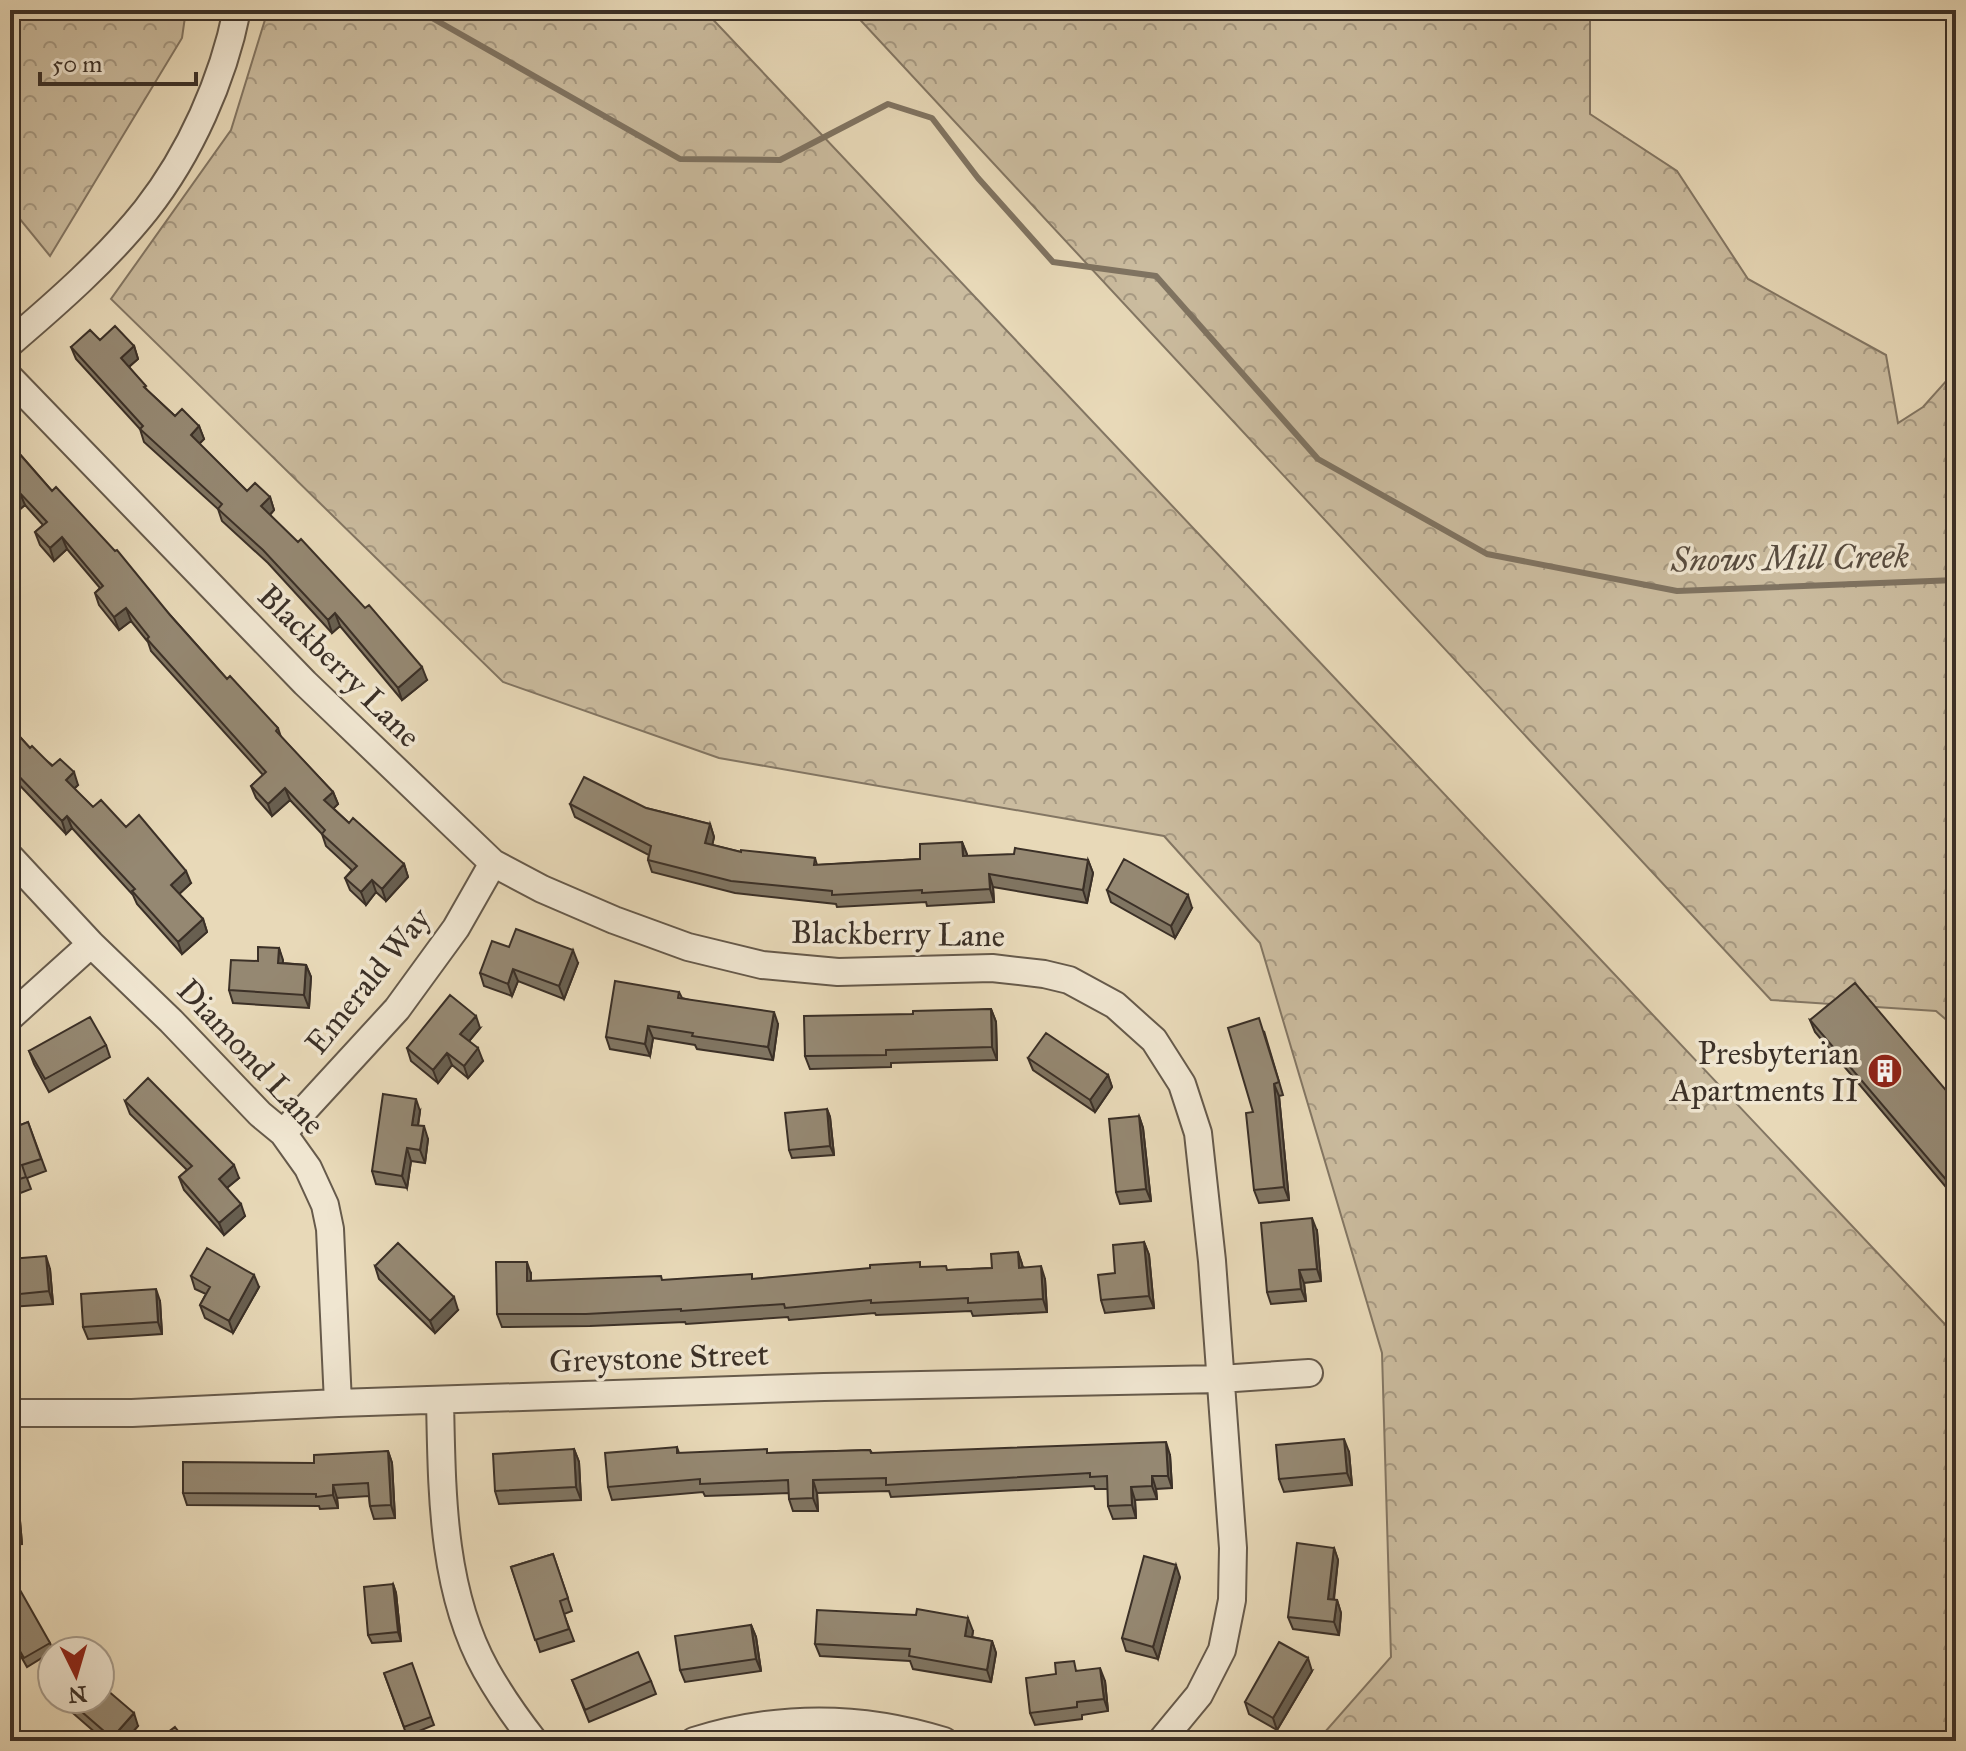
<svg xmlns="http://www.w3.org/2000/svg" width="1966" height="1751" font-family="'IM FELL Great Primer',serif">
	<defs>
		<pattern id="forest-crowns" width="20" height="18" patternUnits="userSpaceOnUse" patternTransform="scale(2)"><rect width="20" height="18" fill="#cbbc9f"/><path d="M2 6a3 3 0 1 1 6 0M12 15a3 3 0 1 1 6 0" fill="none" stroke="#a69982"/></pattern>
	</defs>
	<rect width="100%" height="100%" fill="#e8d9b8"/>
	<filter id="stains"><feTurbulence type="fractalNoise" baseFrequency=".0025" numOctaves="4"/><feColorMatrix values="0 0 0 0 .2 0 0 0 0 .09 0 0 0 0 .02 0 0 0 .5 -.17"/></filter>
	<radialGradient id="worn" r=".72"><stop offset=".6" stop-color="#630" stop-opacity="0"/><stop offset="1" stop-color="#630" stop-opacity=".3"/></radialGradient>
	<path fill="url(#forest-crowns)" stroke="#837663" stroke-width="2" d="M10,10H186L182,38L50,256L10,207Z
		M268,10H704L1956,1336V1741H1317L1391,1657L1382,1353L1260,943L1164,836L719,758L503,682L111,299L231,130Z
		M851,10H1590V114L1677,171L1748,279L1886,355L1898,423L1923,407L1956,370V1028L1936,1011L1771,1000Z"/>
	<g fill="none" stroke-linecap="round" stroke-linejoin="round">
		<path stroke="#7f7361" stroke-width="6" d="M418,10L680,159L780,160L888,104L932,118L978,178L1053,262L1156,276L1318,459L1487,554L1677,591L1956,580"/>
		<defs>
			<path id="minor" d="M10,343C58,302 107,259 146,210C190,154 223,80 237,10
				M10,378L305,683L493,863L542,889L614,920L688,947L762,965L838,972L992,968L1044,974L1069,980L1115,1005L1154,1040L1182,1084L1198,1133L1212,1261L1233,1548L1232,1600L1222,1650L1199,1695L1161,1741
				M10,857L91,944L171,1021L260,1114L283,1133L308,1168L325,1205L330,1229L338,1403
				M10,1017L91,944
				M283,1133L397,1009L456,928L493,863
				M440,1400C442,1489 441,1589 486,1670C500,1695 516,1718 534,1741
				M10,1413H132L338,1403L824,1387L1220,1379L1309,1373
				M694,1741C777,1715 861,1715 944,1741"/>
		</defs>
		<use href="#minor" stroke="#665a4b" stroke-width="30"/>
		<use href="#minor" stroke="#f0e6d1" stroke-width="26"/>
	</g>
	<path fill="#807562" stroke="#3b3027" stroke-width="2" d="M100,340L134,346L138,359L129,367L148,391L175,416L199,426L204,439L199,444L247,491L270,497L274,510L270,515L427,680L402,700L340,626L332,633L268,563L222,521L218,509L144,442L140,429L76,359L71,347Z
		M10,443L52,491L170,615L227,679L278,728L281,737L333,792L338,804L333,808L349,823L404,864L408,877L386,901L376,892L366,905L350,890L345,878L352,870L326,846L322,834L290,800L272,816L256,798L251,786L263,775L151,651L148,642L131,621L119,630L99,605L95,593L100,588L67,549L54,561L40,545L35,532L43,525L25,505L19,510L10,499Z
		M10,726L30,748L78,785L74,789L93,807L126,827L191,883L179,894L203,919L207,932L182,954L137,904L133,895L72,828L66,834L10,775Z
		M570,804L646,808L710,824L714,837L712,845L741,852L815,858L817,865L920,859L962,842L967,856L1088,860L1093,873L1087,903L993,887L994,902L927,906L926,902L837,907L836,904L735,893L652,872L648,860L649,855L575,817Z
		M1107,890L1192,908L1175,938L1111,902Z
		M509,947L578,963L564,999L518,981L512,996L484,986L480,973Z
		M279,948L283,963L306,965L311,977L309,1008L233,1003L229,990L258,961Z
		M679,992L682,998L778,1024L773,1060L697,1049L695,1045L653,1038L650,1056L610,1049L606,1037Z
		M991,1009L996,1022L997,1060L891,1063V1067L810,1069L805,1056L913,1014Z
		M1810,1020L1956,1102V1199L1815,1032Z
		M480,1028L469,1041L483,1061L468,1078L452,1065L438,1083L411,1061L407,1048Z
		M1264,1031L1283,1095L1279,1096L1289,1200L1259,1203L1254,1190L1253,1112Z
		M106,1045L110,1057L49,1092L34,1064L29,1051Z
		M1028,1058L1108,1075L1112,1087L1095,1112L1033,1070Z
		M125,1101L239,1178L227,1188L245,1216L224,1235L184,1190L179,1177L187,1170L130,1114Z
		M827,1109L830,1117L834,1155L792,1158L789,1150Z
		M420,1111L418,1126L428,1139L425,1163L411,1161L407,1188L376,1184L372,1171Z
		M1139,1116L1143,1128L1151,1201L1120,1204L1116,1192Z
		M28,1122L46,1171L27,1178L31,1189L10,1197V1129Z
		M1317,1231L1321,1281L1304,1283L1306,1301L1271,1304L1267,1292Z
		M1144,1242L1149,1255L1154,1308L1105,1313L1101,1300L1115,1273Z
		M1018,1252L1023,1267L1045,1279L1047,1312L973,1316L971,1311L876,1315L875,1313L789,1320L788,1317L686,1324L685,1322L590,1326L502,1327L497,1314L531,1274V1281L663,1280L753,1279L922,1267L948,1270L992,1268Z
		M10,1259L50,1269L53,1304L10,1307Z
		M375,1266L458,1310L435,1333L379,1279Z
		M191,1276L259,1287L233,1333L205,1318L200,1305L206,1294L195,1289Z
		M160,1301L162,1334L88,1339L83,1327Z
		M677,1447L679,1453H769L870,1450L872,1453L1170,1455L1172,1488L1156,1489L1157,1499L1135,1500L1136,1518L1113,1519L1108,1506V1489H1095L1094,1486L891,1497L889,1491L817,1493L818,1511H793L789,1499V1493L705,1496L703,1492L612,1500L608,1487Z
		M574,1449L579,1462L581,1500L499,1504L495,1491Z
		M388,1451L392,1463L395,1518L374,1519L370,1506L369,1496L337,1498L338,1508L320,1509L319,1506L187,1505L183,1493L314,1463Z
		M1349,1452L1352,1485L1284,1492L1279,1479Z
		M10,1478H14L17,1486L22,1544L10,1545Z
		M1334,1548L1338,1560L1334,1600H1337L1341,1613L1339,1635L1293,1629L1288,1617Z
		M553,1554L572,1611L564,1614L574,1641L540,1652L511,1567Z
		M1180,1577L1158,1659L1126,1651L1122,1638Z
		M393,1584L396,1593L401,1641L372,1643L368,1635Z
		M10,1595L50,1643L53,1651L27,1667L10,1637Z
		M751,1625L756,1637L761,1671L685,1682L680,1670Z
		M973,1631L972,1637L992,1641L996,1653L991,1682L913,1669L910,1661L820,1656L815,1644Z
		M1078,1671L1105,1681L1108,1711L1082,1715V1719L1035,1725L1030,1713Z
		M1312,1671L1277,1730L1249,1714L1245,1702Z
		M384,1673L431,1717L434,1725L407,1736Z
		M572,1680L651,1681L656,1694L589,1722Z
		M64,1699H100L138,1726L125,1741H105L67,1708Z"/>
	<path fill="#685f50" stroke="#3b3027" stroke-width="2" d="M134,346L138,359L125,370L121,358Z
		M199,426L204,439L195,448L191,435Z
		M20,493L25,505L19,510L15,497Z
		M270,497L274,510L266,519L261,506Z
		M62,537L67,549L54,561L50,548Z
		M126,608L131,621L119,630L114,617Z
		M335,613L340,626L332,633L328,620Z
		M422,667L427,680L402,700L398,688Z
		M74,772L78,785L70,792L66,780Z
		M285,788L290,800L272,816L268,804Z
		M333,792L338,804L329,813L324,800Z
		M67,816L72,828L66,834L62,821Z
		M710,824L714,837L710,856L705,843Z
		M962,842L967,854V869L963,856Z
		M1088,860L1093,873L1087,903L1083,890Z
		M404,864L408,877L386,901L382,889Z
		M186,871L191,883L176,897L171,885Z
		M989,874L993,887L994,902L990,889Z
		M372,880L376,892L366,905L361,892Z
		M1188,895L1192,908L1175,938L1171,926Z
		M203,919L207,932L182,954L178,942Z
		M279,948L283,960L282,975L278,963Z
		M573,950L578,963L564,999L559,986Z
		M306,965L311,977L309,1008L304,995Z
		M513,969L518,981L512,996L508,984Z
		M991,1009L996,1022L997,1060L992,1047Z
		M774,1012L778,1024L773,1060L768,1047Z
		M476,1016L480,1028L465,1046L460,1034Z
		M648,1026L653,1038L650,1056L645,1044Z
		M478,1048L483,1061L468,1078L464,1066Z
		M447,1053L452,1065L438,1083L433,1070Z
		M1108,1075L1112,1087L1095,1112L1090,1100Z
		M1274,1084L1279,1096L1289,1200L1284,1187Z
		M416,1099L420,1111L416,1137L412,1125Z
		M827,1109L830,1117L834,1155L830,1146Z
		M1139,1116L1143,1128L1151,1201L1146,1189Z
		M424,1126L428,1139L425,1163L420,1150Z
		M407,1148L411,1161L407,1188L402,1176Z
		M234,1165L239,1178L223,1191L219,1179Z
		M241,1204L245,1216L224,1235L219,1223Z
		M1312,1218L1317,1231L1321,1281L1317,1269Z
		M1144,1242L1149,1255L1154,1308L1149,1296Z
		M1018,1252L1022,1264L1023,1280L1019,1268Z
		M46,1256L50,1269L53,1304L49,1291Z
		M527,1262L531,1274V1294L527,1281Z
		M1041,1266L1045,1279L1047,1312L1043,1299Z
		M1299,1270L1304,1283L1306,1301L1301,1289Z
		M254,1275L259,1287L233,1333L229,1321Z
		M156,1289L160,1301L162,1334L158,1322Z
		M454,1297L458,1310L435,1333L430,1321Z
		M1344,1439L1349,1452L1352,1485L1347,1473Z
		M1166,1442L1170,1455L1172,1488L1168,1476Z
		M574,1449L579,1462L581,1500L576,1487Z
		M388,1451L392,1463L395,1518L391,1505Z
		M1152,1476L1156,1489L1157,1499L1152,1486Z
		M14,1478L17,1486L22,1544L19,1536Z
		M813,1480L817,1493L818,1511L813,1498Z
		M333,1485L337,1498L338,1508L333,1495Z
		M1131,1487L1135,1500L1136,1518L1132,1505Z
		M1334,1548L1338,1560L1332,1612L1328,1599Z
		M1176,1565L1180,1577L1158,1659L1153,1647Z
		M393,1584L396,1593L401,1641L398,1632Z
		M1337,1600L1341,1613L1339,1635L1334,1622Z
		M968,1618L973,1631L970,1649L965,1636Z
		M751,1625L756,1637L761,1671L756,1659Z
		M992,1641L996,1653L991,1682L987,1670Z
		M1308,1658L1312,1671L1277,1730L1273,1718Z
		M1100,1668L1105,1681L1108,1711L1104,1699Z
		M134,1713L138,1726L125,1741H113L112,1738Z"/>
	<path fill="#958872" stroke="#3b3027" stroke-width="2" d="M115,326L134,346L121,358L146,386L144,387L175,416L182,409L199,426L191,435L247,491L255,483L270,497L261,506L298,542L301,539L365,608L369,605L422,667L398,688L335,613L328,620L263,550L218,509L222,504L140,429L143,426L71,347L90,330L100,340Z
		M10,443L52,491L56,487L115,551L117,550L170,615L227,679L230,676L278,728L276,731L333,792L324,800L349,823L353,818L404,864L382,889L372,880L361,892L345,878L357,866L322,834L325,830L285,788L268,804L251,786L266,772L147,639L149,637L126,608L114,617L95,593L103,586L62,537L50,548L35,532L47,522L20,493L15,497L10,492Z
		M10,726L30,748L32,746L52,766L60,759L74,772L66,780L93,807L101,800L126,827L139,815L186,871L171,885L203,919L178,942L132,891L135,889L67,816L62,821L10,767Z
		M584,777L646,808L710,824L705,843L741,852V850L815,858L814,865L920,859V844L962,842L963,856L1014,854L1015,848L1088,860L1083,890L989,874L990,889L922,893V890L832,895V891L731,881L648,860L651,846L570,804Z
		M1124,859L1188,895L1171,926L1107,890Z
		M516,929L573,950L559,986L513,969L508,984L480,973L492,941L509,947Z
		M258,947L279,948L278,963L306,965L304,995L229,990L231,960L258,961Z
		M615,981L679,992L678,998L774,1012L768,1047L692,1036L693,1033L648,1026L645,1044L606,1037Z
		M1855,983L1956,1102V1187L1954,1189L1810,1020Z
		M450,995L476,1016L460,1034L478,1048L464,1066L447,1053L433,1070L407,1048Z
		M991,1009L992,1047L886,1050V1055L805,1056L804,1016L913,1014V1011Z
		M90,1017L106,1045L45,1079L29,1051Z
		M1259,1018L1279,1082L1274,1084L1284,1187L1254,1190L1246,1113L1253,1112L1228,1028Z
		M1046,1033L1108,1075L1090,1100L1028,1058Z
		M148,1078L234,1165L219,1179L241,1204L219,1223L179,1177L192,1166L125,1101Z
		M383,1094L416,1099L412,1125L424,1126L420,1150L407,1148L402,1176L372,1171Z
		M827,1109L830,1146L789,1150L785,1113Z
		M1139,1116L1146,1189L1116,1192L1109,1119Z
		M28,1122L41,1159L22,1165L26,1177L10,1182V1129Z
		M1312,1218L1317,1269L1299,1270L1301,1289L1267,1292L1261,1223Z
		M1144,1242L1149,1296L1101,1300L1098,1275L1115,1273L1113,1245Z
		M398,1243L454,1297L430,1321L375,1266Z
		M207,1248L254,1275L229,1321L200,1305L210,1287L191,1276Z
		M1018,1252L1019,1268L1041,1266L1043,1299L968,1303V1298L871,1303V1300L785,1308L784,1304L681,1311V1309L586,1314H497L496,1262H527V1281L661,1276L662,1280L752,1274V1279L870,1268V1265L920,1262V1267L946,1266L947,1270L992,1268L991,1254Z
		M46,1256L49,1291L10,1295V1259Z
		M156,1289L158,1322L83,1327L81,1294Z
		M1344,1439L1347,1473L1279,1479L1276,1445Z
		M1166,1442L1168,1476H1152V1486L1131,1487L1132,1505L1108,1506L1107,1476L1090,1477V1473L886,1485V1478L813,1480V1498L789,1499L788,1480L700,1484V1479L608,1487L605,1453L677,1447V1453L767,1449V1453L870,1450L871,1453Z
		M574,1449L576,1487L495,1491L493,1454Z
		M388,1451L391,1505L370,1506L368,1483L333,1485V1495L316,1497V1494L183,1493V1462L314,1463V1455Z
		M10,1478H14L19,1536H10Z
		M1297,1543L1334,1548L1328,1599L1337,1600L1334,1622L1288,1617Z
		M553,1554L568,1598L560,1601L569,1629L535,1640L511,1567Z
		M1144,1556L1176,1565L1153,1647L1122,1638Z
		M393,1584L398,1632L368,1635L364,1587Z
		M20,1590L50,1643L24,1658L10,1634V1595Z
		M917,1609L968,1618L965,1636L992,1641L987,1670L909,1656L910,1649L815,1644L817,1610L916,1615Z
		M751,1625L756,1659L680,1670L675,1636Z
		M1279,1642L1308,1658L1273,1718L1245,1702Z
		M638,1652L651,1681L585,1710L572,1680Z
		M1074,1661L1076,1671L1100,1668L1104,1699L1077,1702V1707L1030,1713L1026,1678L1056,1674L1055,1663Z
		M412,1663L431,1717L404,1727L384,1673Z
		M100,1684L134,1713L112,1738L67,1699H100Z
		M175,1727L186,1741H156Z"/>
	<defs>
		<symbol id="building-disc" viewBox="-11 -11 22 22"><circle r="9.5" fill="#8f2418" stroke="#f0e6d1"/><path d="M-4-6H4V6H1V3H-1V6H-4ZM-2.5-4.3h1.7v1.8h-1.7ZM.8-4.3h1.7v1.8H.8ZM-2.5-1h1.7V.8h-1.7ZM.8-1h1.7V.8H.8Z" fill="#fff"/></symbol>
	</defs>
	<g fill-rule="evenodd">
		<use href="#building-disc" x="1865" y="1051" width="40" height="40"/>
	</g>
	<g text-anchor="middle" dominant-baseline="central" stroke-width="7" stroke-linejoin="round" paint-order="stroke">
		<g font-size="32" fill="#3b3027" stroke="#f0e6d1">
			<text transform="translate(339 666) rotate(45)">Blackberry Lane</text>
			<text transform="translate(898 934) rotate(1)">Blackberry Lane</text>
			<text transform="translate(368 981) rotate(-51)">Emerald Way</text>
			<text transform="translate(251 1057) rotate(47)">Diamond Lane</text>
			<text transform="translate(659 1358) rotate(-2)">Greystone Street</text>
		</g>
		<g font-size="32" fill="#3b3027" stroke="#f0e6d1" text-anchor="end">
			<text x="1859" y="1053">Presbyterian<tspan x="1859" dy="37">Apartments II</tspan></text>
		</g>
		<g font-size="34" font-style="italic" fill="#584c3f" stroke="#f0e6d1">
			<text transform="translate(1790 558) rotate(-1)">Snows Mill Creek</text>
		</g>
	</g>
	<rect width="1966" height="1751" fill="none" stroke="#e8d9b8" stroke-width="40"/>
	<rect x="12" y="12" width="1942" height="1727" fill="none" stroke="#3b3027" stroke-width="4"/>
	<rect x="20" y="20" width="1926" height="1711" fill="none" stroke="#3b3027" stroke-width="2"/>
	<g transform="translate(76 1675) rotate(175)"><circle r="38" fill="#f0e6d1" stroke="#a89d8d" stroke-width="2"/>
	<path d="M0-6L14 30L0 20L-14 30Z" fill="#8f2418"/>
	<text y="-12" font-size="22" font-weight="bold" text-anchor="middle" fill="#3b3027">N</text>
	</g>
	<path d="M40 72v12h156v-12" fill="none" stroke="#3b3027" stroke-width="4"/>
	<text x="52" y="72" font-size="24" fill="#3b3027" stroke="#f0e6d1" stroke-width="6" paint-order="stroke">50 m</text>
	<rect width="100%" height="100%" filter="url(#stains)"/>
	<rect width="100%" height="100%" fill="url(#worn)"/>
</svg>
